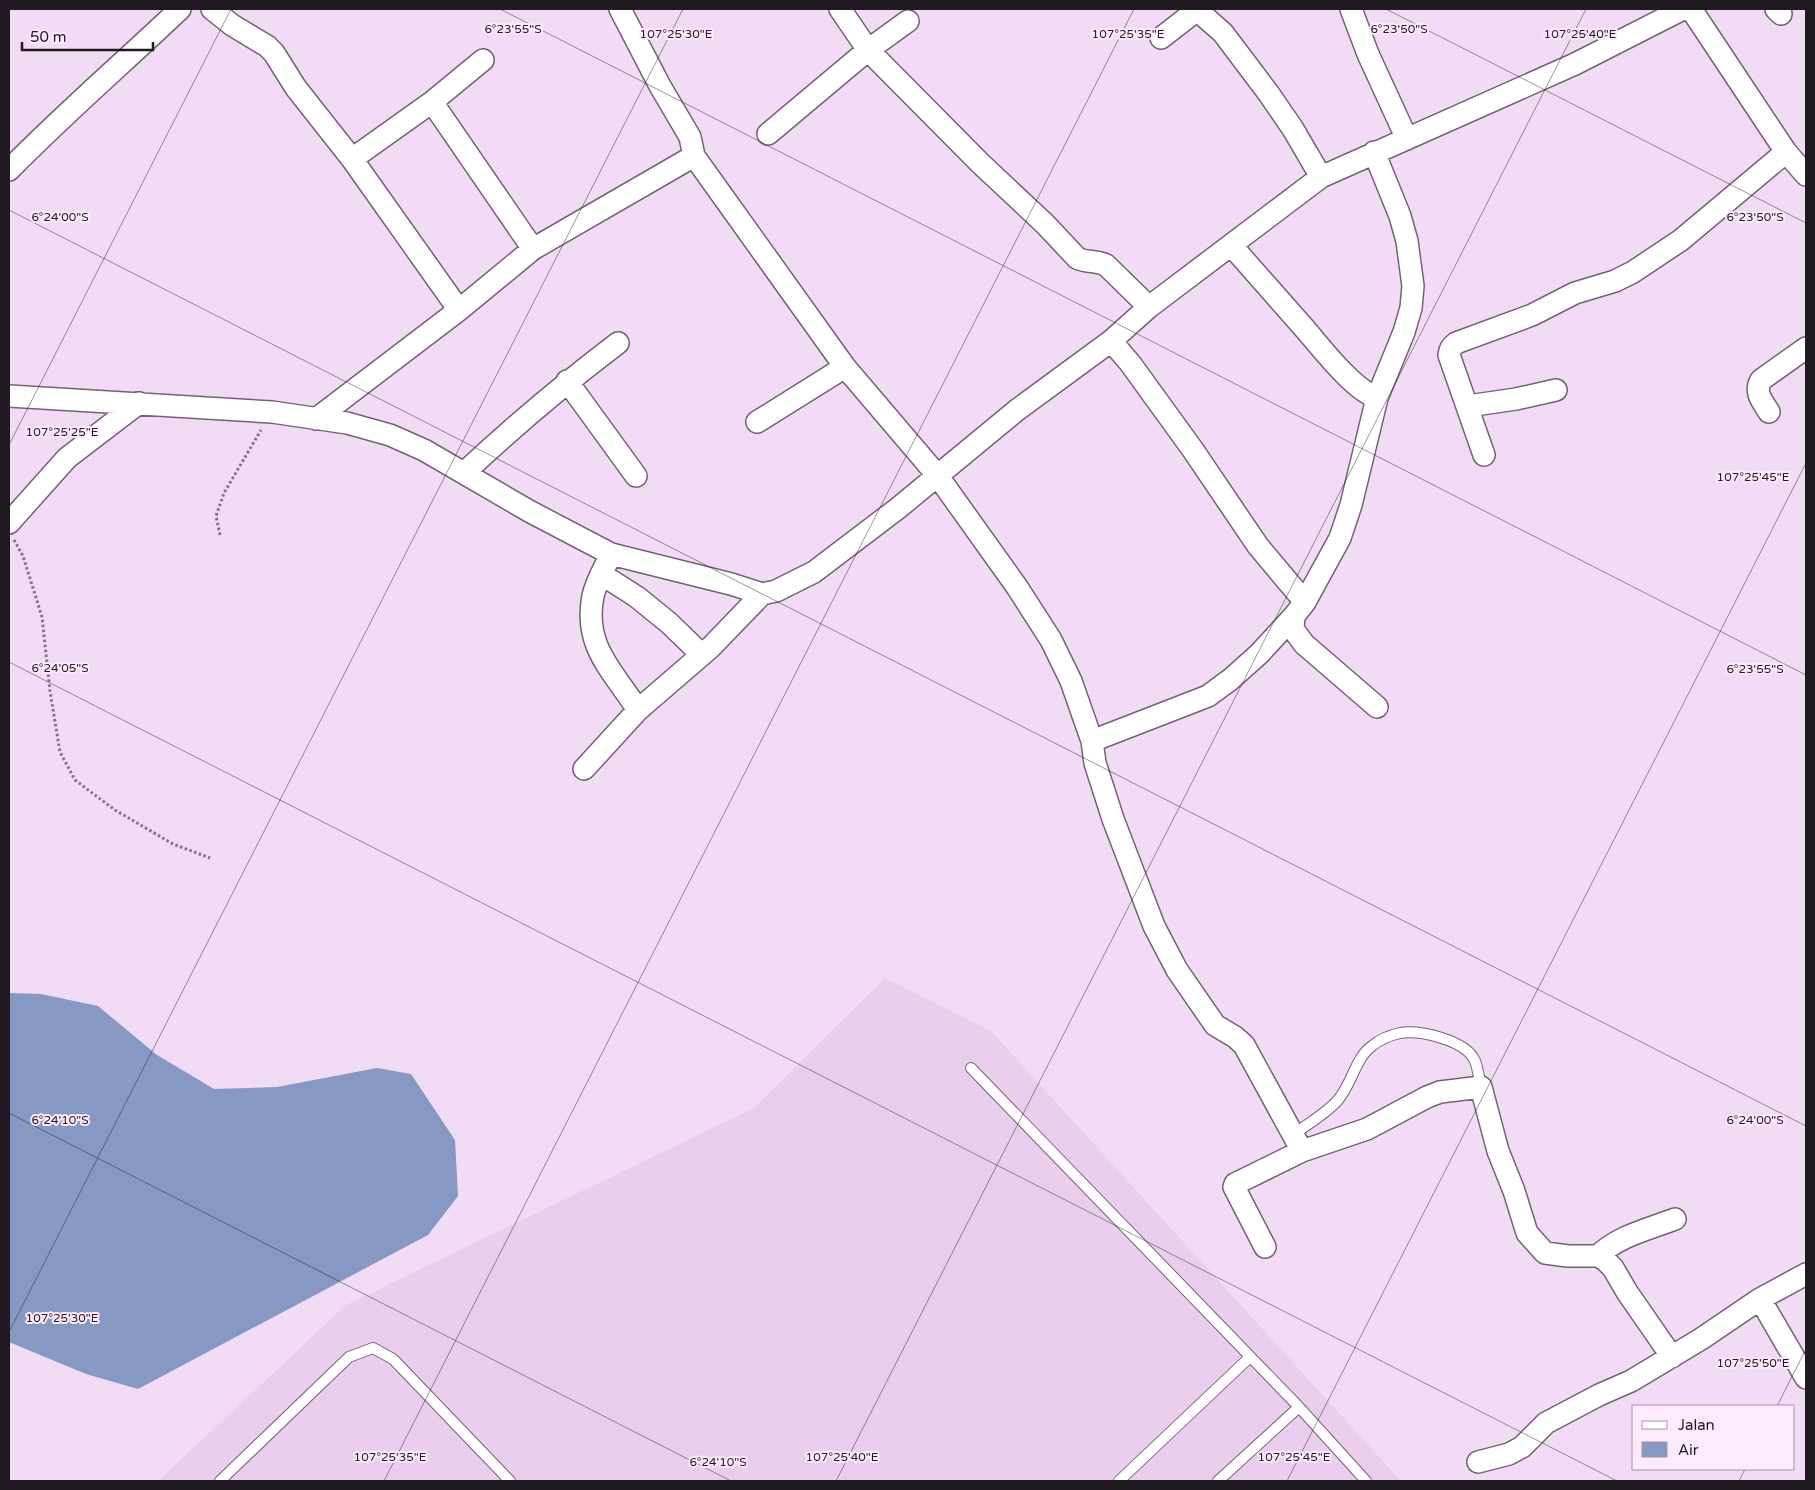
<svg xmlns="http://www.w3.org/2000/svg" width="1815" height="1490" font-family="'Varela Round',sans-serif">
	<rect width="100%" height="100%" fill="#f2dbf4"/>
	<path fill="#ebceed" d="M885,978L991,1031L1401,1481H158L346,1305L754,1108Z"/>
	<path fill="#8599c2" d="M9,993L41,994L98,1006L157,1055L214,1089L277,1087L377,1068L411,1074L455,1140L458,1196L428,1235L138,1389L86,1374L9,1342Z"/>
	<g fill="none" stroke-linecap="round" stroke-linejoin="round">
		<defs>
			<path id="service" d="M971,1068L1299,1407L1366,1481
				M1293,1135C1306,1125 1327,1113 1338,1100C1352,1084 1355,1058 1372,1046C1379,1040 1391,1035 1400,1033C1420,1030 1466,1040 1475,1061C1478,1068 1479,1079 1481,1087
				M220,1481L349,1357L373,1348L393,1359L510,1481
				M1119,1481L1250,1357
				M1218,1481L1299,1407"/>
			<path id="minor" d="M212,9L232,25L267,46L274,53L296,88L352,159L459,310
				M620,9L660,86L690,137L694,156L845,367L937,475L1017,587L1051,640L1071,681L1092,741L1095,763L1113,819L1154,926L1177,970L1215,1025L1235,1037L1244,1045L1302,1151
				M840,9L868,50L980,163L1045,224L1077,258C1086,263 1096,260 1106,265L1149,307
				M1351,9L1368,54L1407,139
				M1691,9L1786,152L1806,175
				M1776,9L1781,14
				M1161,38L1197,10L1223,33L1269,94L1293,129L1321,177
				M432,102L483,60
				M768,134L868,50L908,21
				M1374,152L1400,216L1407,241L1413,286L1411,308L1404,332L1377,398L1351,505L1340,538L1305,602L1294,616L1293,629L1304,644L1377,707
				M352,159L432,102L533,249
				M9,170C64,114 123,63 180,9
				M1231,245C1256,273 1280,301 1305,329C1323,350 1353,389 1377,398
				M1111,341L1130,363L1193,450L1258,546L1305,602
				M567,381L636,476
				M9,396L272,412L347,423L390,435L424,450L529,511L611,554L731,584L762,594L776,591L814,572L897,509L1017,410L1111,341L1149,307L1321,177L1575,64L1683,9
				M1468,406L1516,399L1556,390
				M1769,412C1762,401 1754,392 1761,380L1806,348
				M316,419L459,310L533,249L694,156
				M757,422L845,367
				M1484,455L1449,355C1450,349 1451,347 1456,343L1532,315L1575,293L1615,281L1633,272L1681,240L1786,152
				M464,473C513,427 564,384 618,343
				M9,523L67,458L139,403
				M611,554C605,567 596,582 593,596C583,646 613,671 638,710
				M601,574L637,597L669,623L702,655
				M1092,741L1208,696L1231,679L1259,654L1294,616
				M584,769L638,710L711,647L762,594
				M1265,1247L1234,1187L1235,1184L1302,1151L1367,1129L1427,1097L1440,1092L1481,1087L1498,1151L1514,1191L1527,1233L1545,1253L1568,1256H1598L1605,1260L1613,1268L1627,1292L1672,1357
				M1598,1256C1618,1236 1649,1229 1675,1219
				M1760,1299L1806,1378
				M1478,1462L1509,1454L1522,1447L1546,1423L1599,1395L1631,1381L1701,1339L1760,1299L1806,1274"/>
		</defs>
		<use href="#service" stroke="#756177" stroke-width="12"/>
		<use href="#minor" stroke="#756177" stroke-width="24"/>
		<path stroke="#837484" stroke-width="3" stroke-dasharray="2.5 2.5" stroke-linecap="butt" d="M220,535L216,516L224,493L261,430
			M14,540L23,556L42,617L50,691L60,752L75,780L115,810L173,844L210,858"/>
		<use href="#service" stroke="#fff" stroke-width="10"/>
		<use href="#minor" stroke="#fff" stroke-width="21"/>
	</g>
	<path fill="none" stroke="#211922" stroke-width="1" stroke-opacity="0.45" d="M500,9L1806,675M1386,9L1806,223M9,210L1806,1126M9,445L231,9M9,662L1617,1481M9,1113L731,1481M9,1332L683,9M1777,1406L1806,1349M384,1481L1134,9M836,1481L1586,9M1287,1481L1806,463M1739,1481L1745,1469"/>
	<g font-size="12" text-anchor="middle" fill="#211922" stroke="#fdeafe" stroke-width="4" stroke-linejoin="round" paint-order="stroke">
		<text x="513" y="33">6°23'55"S</text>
		<text x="1399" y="33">6°23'50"S</text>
		<text x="676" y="38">107°25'30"E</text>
		<text x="1128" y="38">107°25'35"E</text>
		<text x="1580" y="38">107°25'40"E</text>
		<text x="60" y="221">6°24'00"S</text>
		<text x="1755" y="221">6°23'50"S</text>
		<text x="62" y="436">107°25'25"E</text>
		<text x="1753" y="481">107°25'45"E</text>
		<text x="60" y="672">6°24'05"S</text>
		<text x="1755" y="673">6°23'55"S</text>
		<text x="60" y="1124">6°24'10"S</text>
		<text x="1755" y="1124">6°24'00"S</text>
		<text x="62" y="1322">107°25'30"E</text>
		<text x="1753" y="1367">107°25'50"E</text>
		<text x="390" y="1461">107°25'35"E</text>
		<text x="842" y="1461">107°25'40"E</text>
		<text x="1294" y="1461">107°25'45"E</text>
		<text x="718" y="1466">6°24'10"S</text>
	</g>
	<rect width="1815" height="1490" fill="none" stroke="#211922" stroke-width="20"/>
	<rect x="1632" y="1405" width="162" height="65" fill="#fdeafe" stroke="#a596a6"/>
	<rect x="1642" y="1421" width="25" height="8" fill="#ffffff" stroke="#a596a6"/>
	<text x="1678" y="1430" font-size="15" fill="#211922">Jalan</text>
	<rect x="1642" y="1442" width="25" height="15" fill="#8599c2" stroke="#a596a6"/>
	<text x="1678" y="1455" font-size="15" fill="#211922">Air</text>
	<path d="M22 42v8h131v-8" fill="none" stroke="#211922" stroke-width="2.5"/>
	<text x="30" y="42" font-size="15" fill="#211922" stroke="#fdeafe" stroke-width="4" paint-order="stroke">50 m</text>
</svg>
